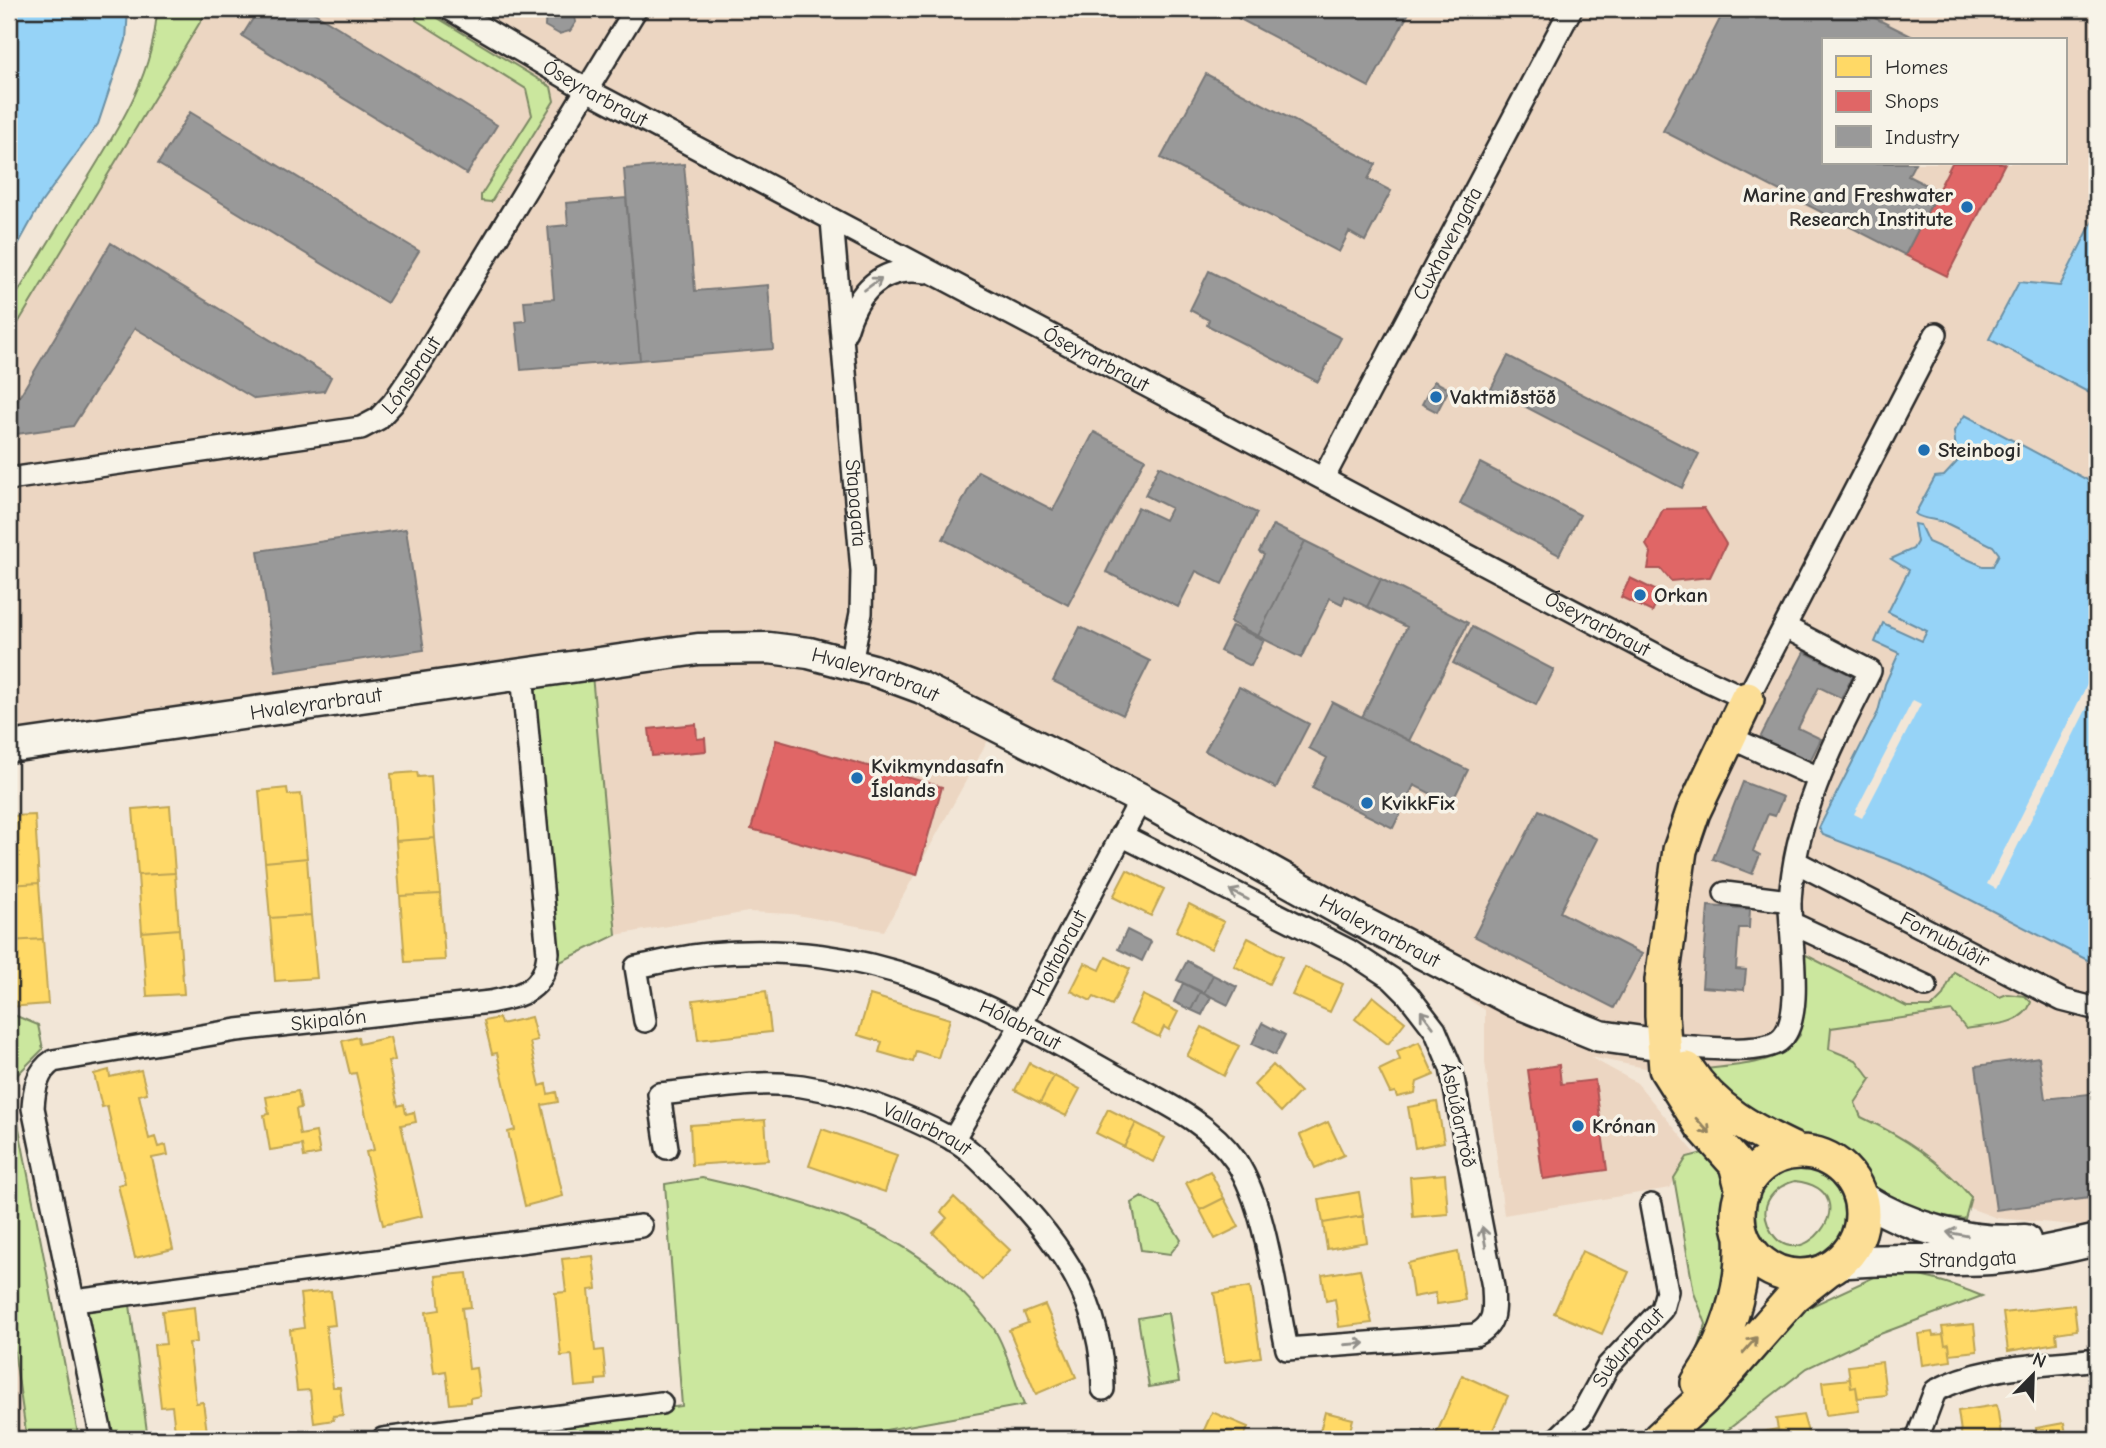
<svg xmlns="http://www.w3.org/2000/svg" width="2106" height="1448" font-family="'Comic Neue',sans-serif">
	<rect width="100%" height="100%" fill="#f2e6d7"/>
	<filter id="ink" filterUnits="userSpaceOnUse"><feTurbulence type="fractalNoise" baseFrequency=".0143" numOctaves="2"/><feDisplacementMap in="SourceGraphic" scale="14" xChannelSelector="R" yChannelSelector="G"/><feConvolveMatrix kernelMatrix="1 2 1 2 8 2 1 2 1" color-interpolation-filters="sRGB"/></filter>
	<g filter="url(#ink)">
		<path fill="#ecd6c2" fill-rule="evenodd" d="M208,9H2097V213L2060,286L1989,338L2097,397V485L1965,415L1953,438L1957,462L1944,476L1935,477L1926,521L1940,520L1993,546L1999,554L1993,566H1983L1928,542L1920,525L1912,529L1917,542L1913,549L1892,559L1910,570L1927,630L1922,641L1884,624L1899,653L1885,684L1879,712L1821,821L1823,835L1907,867L2097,965V1227L1997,1218L1934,1195L1716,1082L1590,1057L1637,1083L1695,1153L1687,1157L1670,1188L1504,1215L1485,1062V1010L1316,901L992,733L884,931L792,914L748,912L616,935L592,675L9,746V338ZM1824,40H2066V163H1824Z
			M9,1316L27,1439H9Z"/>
		<path fill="#cbe79e" stroke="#7b8964" stroke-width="2" fill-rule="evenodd" d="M157,9H208L9,338V307C33,267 57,228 81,189C116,132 154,77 157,9Z
			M417,9H423L551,87L554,101L491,202L481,201V195L532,115L526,89L416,20Z
			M592,675L616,935L556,964L515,687Z
			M1802,953L1907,1007H1932L1942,997L1954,972L2000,997L2007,994L2025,996L2031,1002C2024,1026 1988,1025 1966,1029L1952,1011L1831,1028L1829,1049L1856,1060L1871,1079L1855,1103L1861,1117C1904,1137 1939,1160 1971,1197L1965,1219L1936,1215L1931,1220L1869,1190L1861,1173L1833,1146L1765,1128L1704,1069C1737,1065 1780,1066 1800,1035L1796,1025Z
			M9,1013L38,1025L43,1049L17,1075L12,1092L79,1439H27L9,1316Z
			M1707,1152L1729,1183V1204L1740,1247L1726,1303L1690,1374L1706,1324L1694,1293L1674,1178L1687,1157Z
			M1789,1162C1831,1163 1861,1195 1841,1237C1836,1247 1828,1254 1818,1259C1755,1291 1708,1186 1789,1162ZM1795,1181C1875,1191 1794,1288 1768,1225C1759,1203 1775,1186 1795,1181Z
			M702,1178C815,1204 917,1228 992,1326C1005,1344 1015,1383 1024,1405L836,1439H452L682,1406L665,1184Z
			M1142,1197L1160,1207L1181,1240L1170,1254L1141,1250L1132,1203Z
			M1885,1272C1920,1273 1950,1283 1982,1296L1872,1337L1807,1368L1716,1439H1681L1805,1309Z
			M130,1305L148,1439H99L83,1311Z
			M1168,1313L1179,1382L1149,1387L1138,1318Z"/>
		<path fill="#96d3f7" stroke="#6b90a5" stroke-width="2" d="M9,9H128L126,40L98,124L41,203L9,261Z
			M2097,213V397L1989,339L2019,282L2060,286Z
			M1965,415L2097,485V965L1907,867L1823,835L1819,828L1878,712L1885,684L1899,653L1875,642L1883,623L1922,641L1927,631L1888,612L1909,570L1891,559L1913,549L1917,542L1914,524L1920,525L1928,542L1983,566H1993L1999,554L1993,546L1948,524C1936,518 1926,521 1915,514L1935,477L1944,476L1957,462L1954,431Z"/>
		<path fill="#f2e6d7" d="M2097,665V688L1996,889L1987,884Z
			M1913,700L1921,704L1862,818L1854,814Z"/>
		<path fill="#ffd966" stroke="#bfa554" stroke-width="2" d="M417,772L418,777L431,776L435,838L396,841L391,774Z
			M287,788L288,795L301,794L307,858L265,862L259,791Z
			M170,806L175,873L138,875L133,809Z
			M35,815L39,883L9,885V816Z
			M435,838L440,894L400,896L396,841Z
			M307,858L311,915L270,918L265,862Z
			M1127,870L1164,889L1151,916L1113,897Z
			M175,873L179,929L142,932L138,875Z
			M39,883L43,939L9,941V885Z
			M440,894L445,960L405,962L400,896Z
			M1189,904L1224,922L1211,949L1176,931Z
			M311,915L317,978L275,981L270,918Z
			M179,929L184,994L147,996L142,932Z
			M1248,938L1283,956L1269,984L1234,966Z
			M43,939L48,1004L9,1007V941Z
			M1106,957L1130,969L1112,1005L1094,997L1091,1001L1071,991L1085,963L1100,970Z
			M1305,967L1343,984L1330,1012L1292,995Z
			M766,991L771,1032L698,1040L693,1000Z
			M870,995L950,1019L938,1058L916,1051L913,1062L879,1052L882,1042L858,1035Z
			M1143,995L1178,1012L1169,1030L1164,1027L1159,1037L1130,1023Z
			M1373,996L1405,1022L1388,1044L1355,1019Z
			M531,1017L537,1040L530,1042L540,1086L546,1084L548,1094L556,1092L558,1102L542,1105L563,1196L525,1206L508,1132L515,1130L497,1053L492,1054L484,1021L499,1018L501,1024Z
			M1202,1027L1239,1046L1224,1076L1187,1056Z
			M358,1037L359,1044L390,1037L395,1060L388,1062L398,1106L404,1104L406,1114L414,1112L416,1122L401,1125L422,1216L383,1225L366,1152L374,1150L356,1073L350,1074L342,1041Z
			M1419,1042L1434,1075L1417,1082L1415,1093L1397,1097L1395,1092L1390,1093L1379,1070L1400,1060L1397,1051Z
			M1029,1063L1054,1076L1040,1103L1015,1090Z
			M1273,1065L1300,1092L1281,1112L1254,1085Z
			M109,1070L110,1077L141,1070L147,1093L139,1095L149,1139L155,1137L158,1147L166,1145L168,1155L152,1158L173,1249L135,1258L118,1185L125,1183L107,1106L102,1107L94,1074Z
			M1054,1076L1080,1089L1066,1116L1040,1103Z
			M298,1091L301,1108L296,1109L300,1135L316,1132L320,1154L304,1157L302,1145L270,1150L264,1115L269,1114L266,1097Z
			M1437,1102L1444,1142L1415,1148L1408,1107Z
			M1108,1109L1136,1123L1124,1147L1096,1133Z
			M765,1120L768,1160L692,1165L690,1125Z
			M1328,1122L1344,1155L1315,1168L1300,1135Z
			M1136,1123L1165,1138L1153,1162L1124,1147Z
			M822,1129L897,1155L885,1192L809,1166Z
			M1210,1171L1224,1198L1200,1210L1186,1183Z
			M1445,1174L1448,1214L1413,1217L1410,1177Z
			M1359,1192L1363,1216L1323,1223L1319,1199Z
			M954,1197L1010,1250L982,1280L933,1233L947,1218L941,1212Z
			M1224,1198L1239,1227L1215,1239L1200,1210Z
			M1363,1216L1367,1242L1327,1249L1323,1223Z
			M1582,1251L1629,1272L1602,1334L1554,1313Z
			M1458,1252L1465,1300L1437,1304L1435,1293L1413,1297L1408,1263Z
			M593,1256L597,1289L589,1290L595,1351L603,1350L606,1379L596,1380V1385L575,1387L572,1355L561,1356L555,1293L566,1292L562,1259Z
			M1360,1269L1372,1323L1339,1327L1335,1299L1326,1301L1322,1275Z
			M467,1273L471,1307L462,1308L469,1369L476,1368L480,1396L470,1398V1402L450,1404L446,1371L434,1373L426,1312L440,1310L436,1276Z
			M1250,1287L1261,1357L1225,1362L1214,1293Z
			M331,1291L335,1325L326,1326L333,1387H340L343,1415L333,1416L334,1420L314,1423L310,1390L297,1391L290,1330L304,1328L300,1294Z
			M1045,1305L1076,1377L1036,1394L1009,1330L1028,1323L1024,1313Z
			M2074,1305L2077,1330L2056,1333L2057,1343L2008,1351L2003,1313Z
			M194,1307L197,1342L189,1343L196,1403L203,1402L207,1432L196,1433V1437L176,1439L172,1406L161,1407L154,1345L166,1344L162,1311Z
			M1974,1324L1977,1351L1950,1354L1949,1344L1945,1345L1942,1327Z
			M1932,1332L1933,1336L1943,1335L1945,1345L1949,1344L1951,1361L1922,1365L1918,1334Z
			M1882,1362L1886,1395L1858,1398L1856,1387L1851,1388L1848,1366Z
			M1462,1375L1508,1396L1489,1439H1447L1436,1435Z
			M1850,1379L1851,1388L1856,1387L1859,1411L1826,1415L1822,1382Z
			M1997,1405L2001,1435L1993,1436L1994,1439H1962L1958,1411Z
			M1212,1412L1248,1427L1243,1439H1200Z
			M1325,1412L1353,1419L1348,1439H1318Z
			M1803,1415L1810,1439H1780L1776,1419Z
			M2064,1423L2067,1439H2038L2036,1428Z
			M1778,1429L1780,1439H1751L1750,1434Z"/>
		<path fill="#e06666" stroke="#aa5454" stroke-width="2" d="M1952,163H2005L1947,276L1905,255Z
			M1704,508L1726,544L1710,577L1671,581L1661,569H1648L1651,553L1646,545L1663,509Z
			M1630,578L1661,593L1652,612L1621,597Z
			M696,724L697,739L705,738L706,751L652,756L649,729Z
			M776,740L942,787L917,875L751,829Z
			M1559,1065L1561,1084L1595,1080L1607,1170L1543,1179L1528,1070Z"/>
		<path fill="#999" stroke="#787878" stroke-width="2" d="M259,9H308L497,125L467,174L242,36Z
			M573,9L576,22L570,31L559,34L545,26L546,9Z
			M1243,9H1411L1369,87L1238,18Z
			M1725,9H1857L1919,40H1824V163H1915L1908,176L1938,191L1905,255L1663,131Z
			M1206,74L1376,164L1368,179L1391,191L1365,241L1349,232L1339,252L1161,158Z
			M190,112L419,251L387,303L158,164Z
			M684,164L695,291L768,285L773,349L640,360L624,169Z
			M626,198L640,360L521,370L516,322L526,321L524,301L554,299L548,227L568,225L566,203Z
			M111,243L331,377L324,391L255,399L135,328L73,426L9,435V414Z
			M1209,271L1341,338L1318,382L1207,325L1209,320L1190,310Z
			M1508,356L1699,454L1682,488L1491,389Z
			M1434,381L1449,389L1437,412L1422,404Z
			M1094,432L1145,459L1068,605L943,539L978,471L1053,510Z
			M1480,463L1580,515L1559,555L1460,503Z
			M1159,466L1257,513L1222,584L1196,571L1178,607L1106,572L1138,507L1165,520L1171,508L1145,495Z
			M1273,525L1305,541L1258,636L1230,622L1264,555L1259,552Z
			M406,529L424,650L276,672L258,551Z
			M1305,541L1381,579L1367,607L1345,596L1342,604L1330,598L1301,658L1258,636Z
			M1381,579L1468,623L1409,741L1362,717L1407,627L1367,607Z
			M1232,626L1264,640L1251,666L1220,651Z
			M1080,627L1150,661L1123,715L1053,681Z
			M1472,627L1554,670L1536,705L1453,663Z
			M1804,652L1853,676L1841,698L1819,687L1798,728L1821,739L1809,763L1760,738Z
			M1239,687L1309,724L1276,788L1205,751Z
			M1332,702L1468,770L1451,804L1414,785L1393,828L1312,788L1327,758L1309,748Z
			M1743,782L1783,797L1775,816L1768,814L1753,851L1760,855L1752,874L1713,859Z
			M1539,810L1597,839L1560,912L1642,954L1614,1008L1474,936Z
			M1708,906L1750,909L1749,928H1739L1736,969L1746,970L1744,990L1702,987Z
			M1127,930L1151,942L1142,961L1118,949Z
			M1187,961L1213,975L1204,993L1177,980Z
			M1213,975L1237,987L1228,1005L1204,993Z
			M1183,983L1200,992L1191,1010L1174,1002Z
			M1200,992L1211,997L1202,1015L1191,1010Z
			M1262,1023L1285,1035L1275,1055L1252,1044Z
			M2039,1057L2045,1099L2097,1093V1197L1996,1210L1976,1066Z"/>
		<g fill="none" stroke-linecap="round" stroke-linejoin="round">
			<defs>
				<g id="street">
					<path id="s1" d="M450,9L589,91L1681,668L1747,699L1936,334"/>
					<path id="s2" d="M832,220L862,571L861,613L851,663"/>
					<path d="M846,331C857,292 881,265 925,272"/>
					<path id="s3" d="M1324,477L1571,9"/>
					<path id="s4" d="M9,479L361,428L378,419L393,403L421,362L636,9"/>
					<path d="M1729,737L1819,778"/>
					<path id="s5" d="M1796,862L2062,1000L2097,1009"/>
					<path d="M1725,893L1790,901"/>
					<path d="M1791,923L1926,986"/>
					<path id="s6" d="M645,1021L636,967C661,962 685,956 709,954C870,939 978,998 1112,1074C1156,1099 1207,1119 1236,1161C1267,1208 1275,1294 1287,1349L1475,1335C1497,1325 1494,1308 1493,1287L1451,1068L1435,1030L1408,995L1392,979L1348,950L1121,835"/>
					<path d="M1664,1045C1691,1046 1759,1056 1779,1041C1806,1021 1789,934 1790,901C1795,816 1832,746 1870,671L1785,627"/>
					<path id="s7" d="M953,1140L1022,1023L1141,799"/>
					<path id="s8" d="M667,1148L659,1094C708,1090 753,1079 802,1086C853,1094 907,1115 952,1139C972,1150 988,1169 1004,1185C1062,1245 1103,1302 1103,1389"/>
					<path d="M75,1301L641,1226"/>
					<path id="s9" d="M102,1439L33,1108C34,1090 37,1071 53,1061L237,1030L490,1002C522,996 545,990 548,953L522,673"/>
					<path d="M383,1439L661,1403"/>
					<path id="s10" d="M1557,1439L1581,1416L1608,1366L1662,1309L1667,1291L1651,1205"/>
					<path d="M1917,1439L1935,1391C1981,1366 2036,1366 2088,1360"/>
				</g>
				<g id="secondary">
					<path id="s11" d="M9,747L698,649L769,648L809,653L873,670L922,688L1141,799L1362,922L1514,1001L1600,1036L1664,1045"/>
					<path d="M1860,1197C1907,1227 1969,1245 2025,1240"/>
					<path id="s12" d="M1838,1263C1889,1257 1938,1262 1990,1259C2027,1256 2062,1248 2097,1240"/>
				</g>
				<path id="primary" d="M1687,1069C1714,1111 1753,1131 1798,1152
					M1738 1214a62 62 0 1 1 124 0a62 62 0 1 1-124 0Z
					M1743,1191L1736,1164L1702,1126L1666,1069L1662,1016V980L1680,850L1693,812L1747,699
					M1698,1383C1727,1341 1745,1288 1742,1236
					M1659,1439L1708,1394L1794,1296L1827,1270"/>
			</defs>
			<use href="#street" stroke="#2b2b2b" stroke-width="26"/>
			<use href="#secondary" stroke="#2b2b2b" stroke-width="35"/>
			<use href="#primary" stroke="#2b2b2b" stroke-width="38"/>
			<use href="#street" stroke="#f7f3e8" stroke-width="21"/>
			<use href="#secondary" stroke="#f7f3e8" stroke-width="30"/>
			<use href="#primary" stroke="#fcde96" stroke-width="33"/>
		</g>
		<defs><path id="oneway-shaft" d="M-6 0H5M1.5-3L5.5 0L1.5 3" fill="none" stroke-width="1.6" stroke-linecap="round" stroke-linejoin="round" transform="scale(1.75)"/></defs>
		<g stroke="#918f8a">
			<use href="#oneway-shaft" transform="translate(873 284) rotate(-36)"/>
			<use href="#oneway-shaft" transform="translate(1239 895) rotate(-153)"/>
			<use href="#oneway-shaft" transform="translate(1427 1019) rotate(-127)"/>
			<use href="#oneway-shaft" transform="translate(1957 1234) rotate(-170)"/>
			<use href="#oneway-shaft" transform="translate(1484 1237) rotate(-100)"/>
			<use href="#oneway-shaft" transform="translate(1355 1344) rotate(-4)"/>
		</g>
		<g stroke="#948460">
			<use href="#oneway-shaft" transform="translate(1703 1126) rotate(48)"/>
			<use href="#oneway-shaft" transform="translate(1750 1345) rotate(-49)"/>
		</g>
	</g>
	<g fill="#1f6fb2" stroke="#f7f3e8" stroke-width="2.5">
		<circle cx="1967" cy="207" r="7"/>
		<circle cx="1436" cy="397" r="7"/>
		<circle cx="1924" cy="450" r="7"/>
		<circle cx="1640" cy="595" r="7"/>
		<circle cx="857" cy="778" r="7"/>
		<circle cx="1367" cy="803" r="7"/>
		<circle cx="1578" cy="1126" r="7"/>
	</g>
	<g text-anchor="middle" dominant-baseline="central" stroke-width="7" stroke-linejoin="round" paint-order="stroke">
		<g font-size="21" fill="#2b2b2b" stroke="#f7f3e8">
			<text stroke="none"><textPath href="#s1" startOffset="168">Óseyrarbraut</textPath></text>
			<text stroke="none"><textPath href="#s3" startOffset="264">Cuxhavengata</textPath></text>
			<text stroke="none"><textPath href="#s1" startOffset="735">Óseyrarbraut</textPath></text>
			<text stroke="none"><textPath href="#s4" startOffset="430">Lónsbraut</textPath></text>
			<text stroke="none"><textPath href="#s2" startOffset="284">Stapagata</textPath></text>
			<text stroke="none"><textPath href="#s1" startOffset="1302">Óseyrarbraut</textPath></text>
			<text stroke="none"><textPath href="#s11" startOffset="877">Hvaleyrarbraut</textPath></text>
			<text stroke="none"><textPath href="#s11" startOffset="310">Hvaleyrarbraut</textPath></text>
			<text stroke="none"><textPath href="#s11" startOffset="1444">Hvaleyrarbraut</textPath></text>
			<text stroke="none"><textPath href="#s5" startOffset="168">Fornubúðir</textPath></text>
			<text stroke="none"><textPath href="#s7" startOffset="215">Holtabraut</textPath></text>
			<text stroke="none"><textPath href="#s9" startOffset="670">Skipalón</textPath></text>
			<text stroke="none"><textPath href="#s6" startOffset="453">Hólabraut</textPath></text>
			<text transform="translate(1459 1115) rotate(78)">Ásbúðartröð</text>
			<text stroke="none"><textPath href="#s8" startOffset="331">Vallarbraut</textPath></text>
			<text stroke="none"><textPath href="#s12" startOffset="130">Strandgata</textPath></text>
			<text stroke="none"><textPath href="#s10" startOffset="117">Suðurbraut</textPath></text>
		</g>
		<g font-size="21" font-weight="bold" fill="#2b2b2b" stroke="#f7f3e8" text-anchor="start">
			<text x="1953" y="195" text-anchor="end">Marine and Freshwater<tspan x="1953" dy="24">Research Institute</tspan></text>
			<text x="1450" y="397">Vaktmiðstöð</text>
			<text x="1938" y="450">Steinbogi</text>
			<text x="1654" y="595">Orkan</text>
			<text x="871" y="766">Kvikmyndasafn<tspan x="871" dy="24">Íslands</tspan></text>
			<text x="1381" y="803">KvikkFix</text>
			<text x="1592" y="1126">Krónan</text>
		</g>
	</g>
	<rect width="2106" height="1448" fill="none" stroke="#f7f3e8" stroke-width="35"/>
	<rect x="18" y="18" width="2071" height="1413" fill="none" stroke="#2b2b2b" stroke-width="2.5" filter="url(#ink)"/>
	<rect x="1822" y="38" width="245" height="126" fill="#f7f3e8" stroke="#a5a39c" stroke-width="2"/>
	<rect x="1836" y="56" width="35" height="21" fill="#ffd966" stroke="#a5a39c" stroke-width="2"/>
	<text x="1885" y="74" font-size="21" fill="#2b2b2b">Homes</text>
	<rect x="1836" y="91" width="35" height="21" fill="#e06666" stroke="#a5a39c" stroke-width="2"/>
	<text x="1885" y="108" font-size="21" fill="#2b2b2b">Shops</text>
	<rect x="1836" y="126" width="35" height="21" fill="#999999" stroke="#a5a39c" stroke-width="2"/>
	<text x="1885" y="144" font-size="21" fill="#2b2b2b">Industry</text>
	<g transform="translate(2033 1375) rotate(23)" stroke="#f7f3e8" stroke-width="5" paint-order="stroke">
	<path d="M0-5L12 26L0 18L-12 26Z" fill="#2b2b2b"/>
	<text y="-10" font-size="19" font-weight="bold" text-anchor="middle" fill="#2b2b2b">N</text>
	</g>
</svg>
